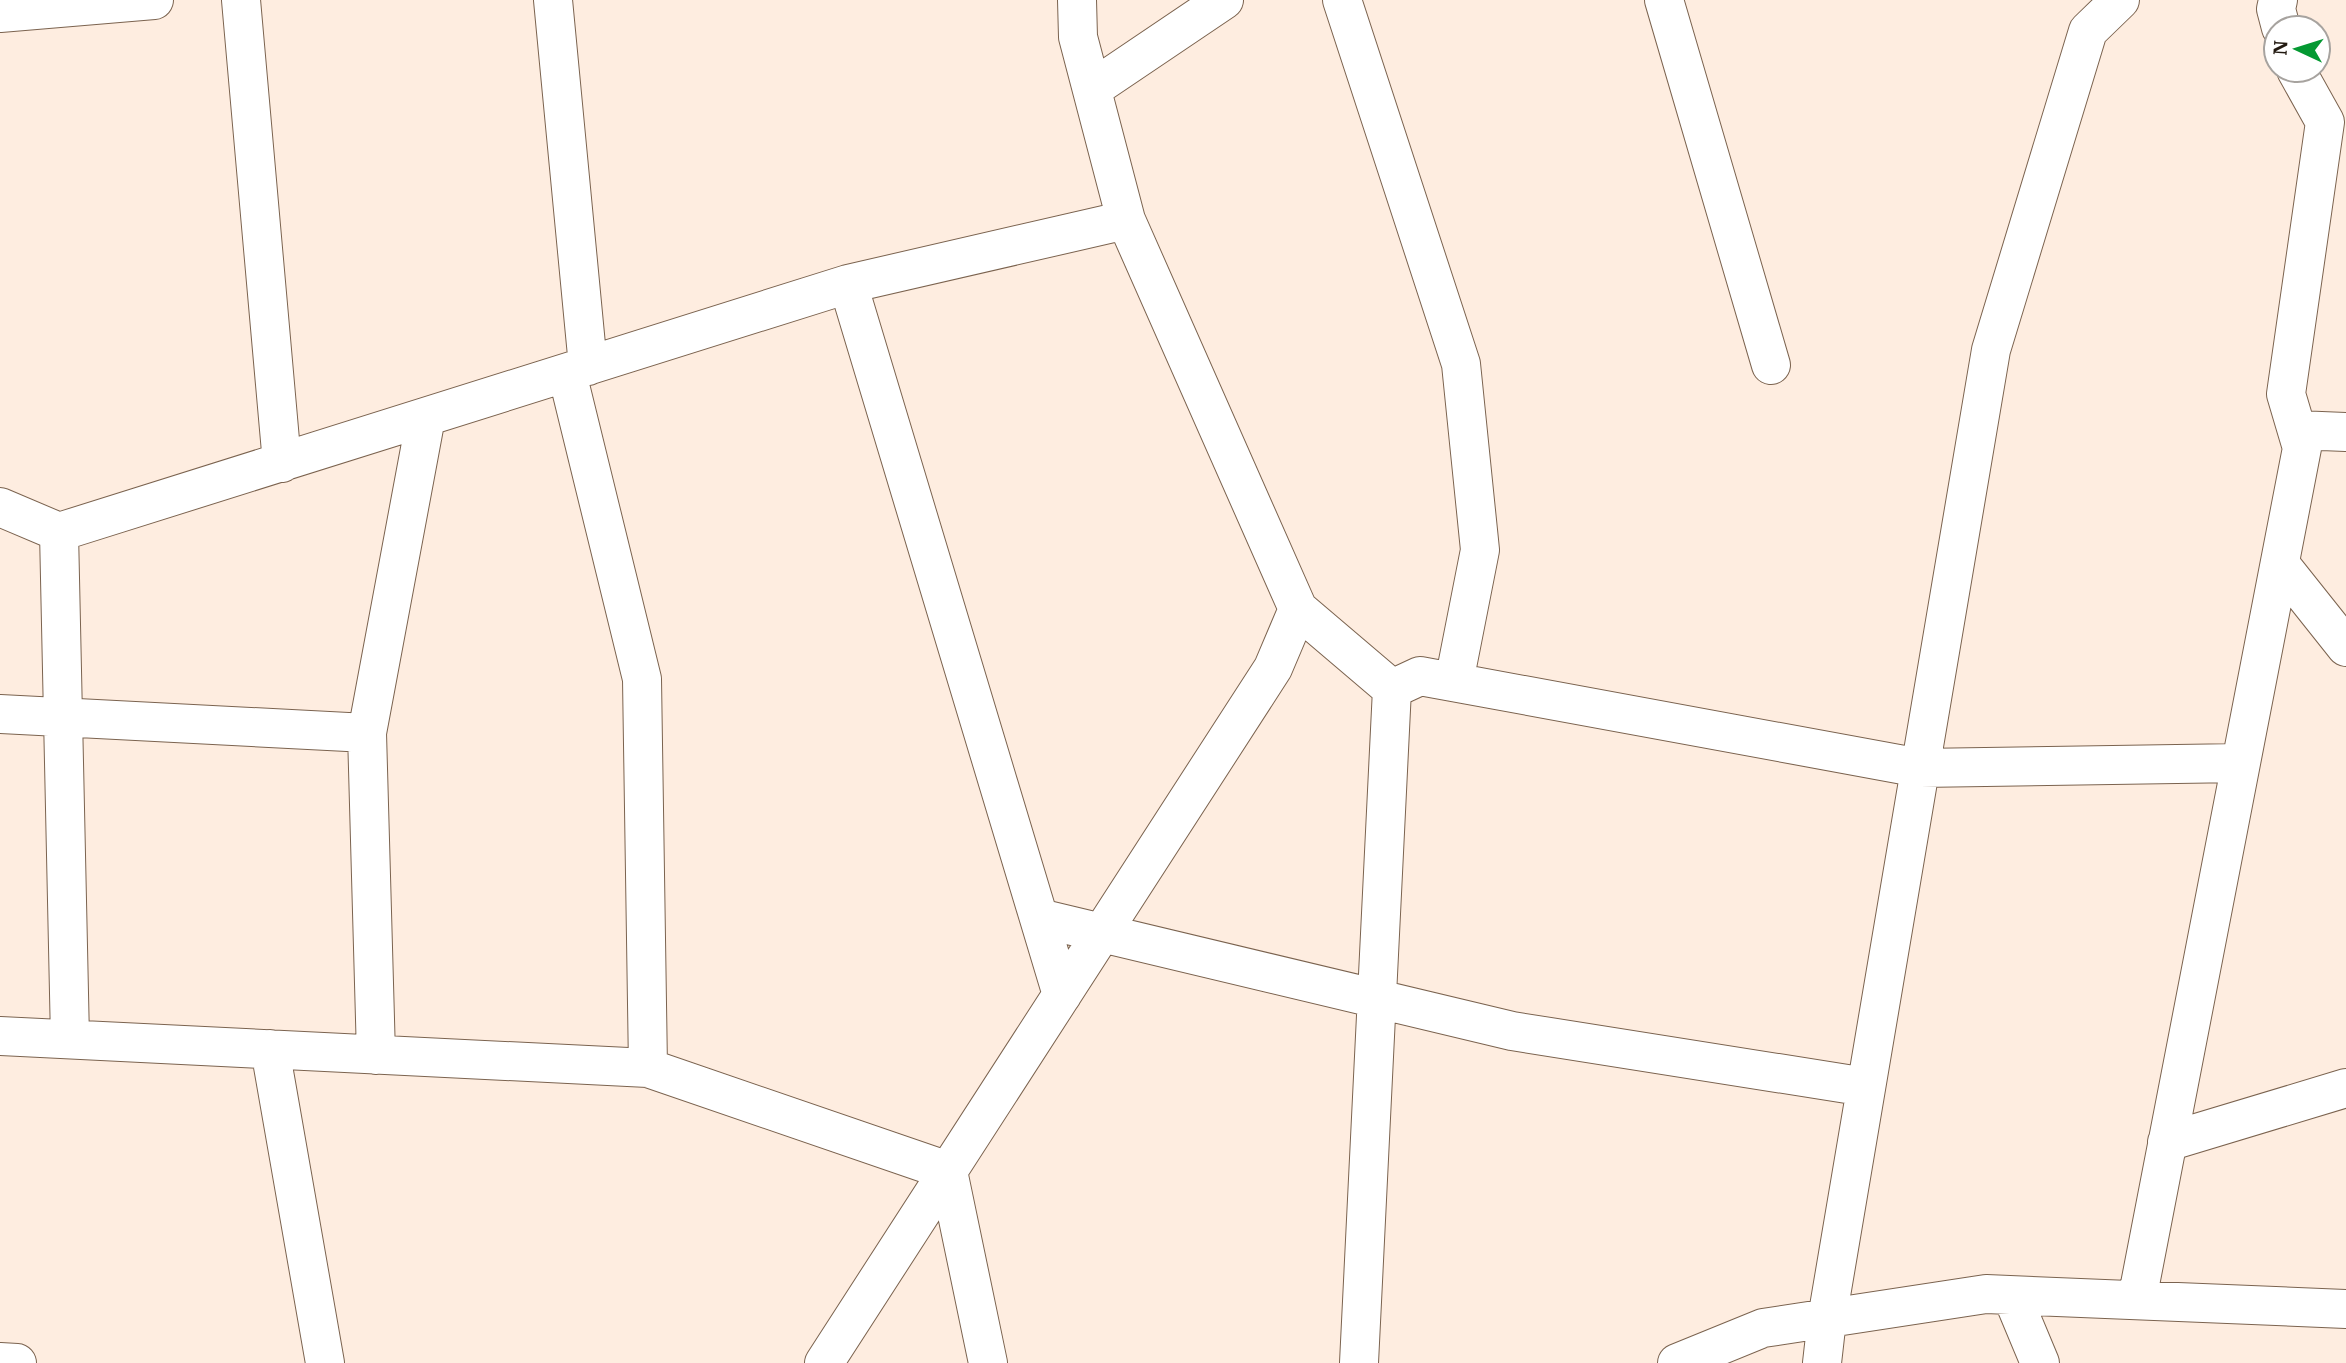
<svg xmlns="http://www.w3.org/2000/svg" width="2346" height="1363" font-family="'IBM Plex Serif',serif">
	<rect width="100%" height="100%" fill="#feede0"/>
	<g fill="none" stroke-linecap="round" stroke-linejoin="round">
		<defs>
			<path id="minor" d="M241,0L282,463
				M553,0L588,366
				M1077,0L1078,37L1126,220L1298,609L1392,689L1359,1363
				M1342,0L1461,364L1480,550L1454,682
				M1664,0L1771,365
				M2278,0L2276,9L2281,28
				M0,13L154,0
				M1092,89L1224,0
				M848,284L1062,995
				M567,373L642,679L648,1068
				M2297,430L2346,432
				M0,507L59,532L848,284L1126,220
				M59,532L70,1039
				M2280,564L2346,647
				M1392,689L1420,676L1920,768L2241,763
				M0,714L367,733
				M1039,918L1512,1031L1866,1087
				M0,1036L648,1068L948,1171L988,1363
				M270,1049L325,1363
				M376,1055L367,733L426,417
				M2167,1142L2346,1088
				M2012,1296L2040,1363
				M2137,1300L2302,448L2286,394L2325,122L2296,70
				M0,1362L17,1363
				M824,1363L1273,668L1298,609
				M1677,1363L1763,1328L1986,1294L2346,1309
				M1822,1363L1827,1319L1991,350L2088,31L2120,0"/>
		</defs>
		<use href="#minor" stroke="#7b634f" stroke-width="40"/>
		<use href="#minor" stroke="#fff" stroke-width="38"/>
	</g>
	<g transform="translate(2297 49) rotate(274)"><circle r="33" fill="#ffffff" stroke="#a7a39f" stroke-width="2"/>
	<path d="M0-5L12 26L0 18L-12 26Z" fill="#049932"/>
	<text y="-10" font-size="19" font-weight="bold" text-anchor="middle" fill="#221910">N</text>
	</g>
</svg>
